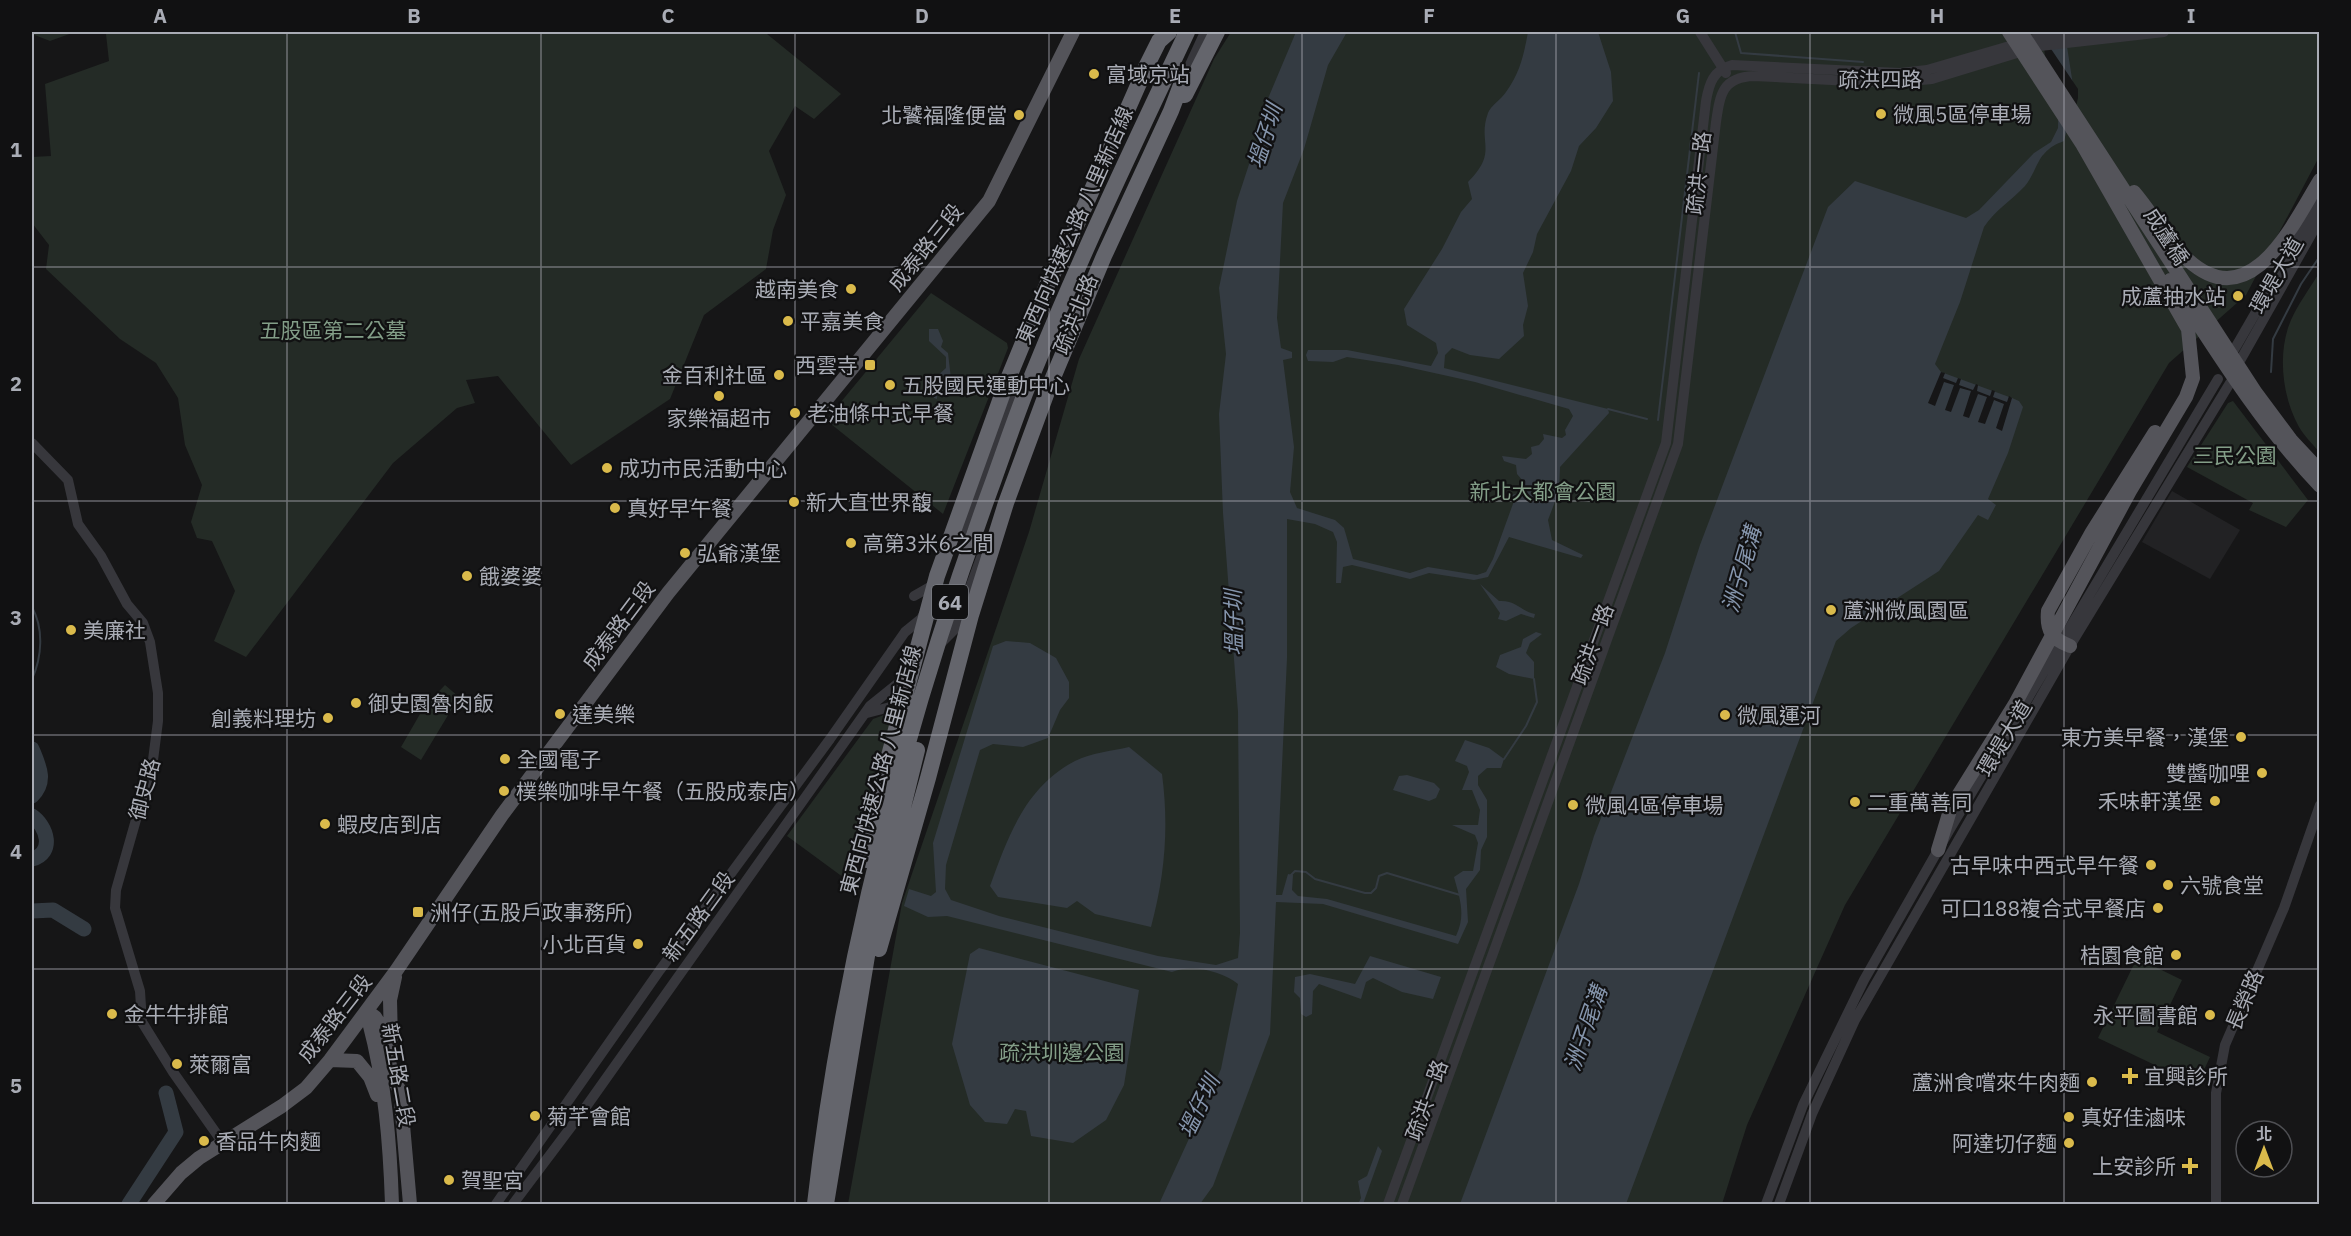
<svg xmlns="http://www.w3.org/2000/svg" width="2351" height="1236" font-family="'IBM Plex Sans','Noto Sans TC',sans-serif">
	<rect width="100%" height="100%" fill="#161617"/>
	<path fill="#222224" d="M2172,491L2240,530L2210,579L2142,542Z"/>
	<path fill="#242b26" d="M32,32H75L50,41L32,34Z
		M93,32H768L767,34L841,94L814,119L795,106L769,151L786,195L773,230L766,269L704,315L670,399L571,465L498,376L466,380L475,403L457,408L393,463L246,657L214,641L235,591L212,541L197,538L191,522L202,485L185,445L178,398L156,363L120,339L46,269L49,245L32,223V157L51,156L45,84L109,61L106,34Z
		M1231,32H2319V157L2246,295L2169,363L1845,905L1747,1125L1722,1204H848L902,903L1029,532L1079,359L1214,59Z
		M2319,273V452C2313,444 2304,436 2299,427C2282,397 2277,352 2291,320C2298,304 2310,288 2319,273Z
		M931,293L1007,343L1008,348L943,514L826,420Z
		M2233,401L2308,500L2286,527L2249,510L2253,503L2187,467L2228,403Z
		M445,685L459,697L421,760L401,747L424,707Z
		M884,715L891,719L851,883L787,836L873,719Z
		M2137,958L2182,980L2157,1032L2210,1057L2197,1085L2098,1038Z"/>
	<path fill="#343b42" d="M1296,32H1347L1328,65L1304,149L1283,203L1277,318L1281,348L1292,352V358L1283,360L1294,447L1290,492L1297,508L1335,520L1344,528L1353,559L1410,573L1428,567L1477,575L1486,572L1493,559L1514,501L1512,495L1521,492L1523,481L1517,474L1516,465L1504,461L1502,456L1526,459L1532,454L1531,447L1539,445L1544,439L1543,434L1562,438L1566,435L1565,430L1573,416L1569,409L1475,382L1398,365L1347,357L1333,362L1308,361L1306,355L1308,350H1347L1431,366L1438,353L1436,343L1407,325L1404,309L1442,249L1461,212L1472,199L1468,182C1499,151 1477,143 1488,113C1491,105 1501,100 1506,92C1520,73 1524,54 1528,32H1598L1611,72L1613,101L1596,128L1579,146L1571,171L1537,234L1533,252L1523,273L1528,306L1523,325L1524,336L1499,359L1470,355L1452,348L1445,355L1444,368L1608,409L1609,413L1560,467L1559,491L1548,520L1552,540L1583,555L1581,558L1509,537L1488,577L1474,580L1429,573L1410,579L1352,565L1343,567L1341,583H1336L1337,542L1333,532L1315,524L1287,519V658L1276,895H1282L1288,874L1293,875L1292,890L1298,896L1327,899L1456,936C1466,915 1460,899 1454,877L1463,871H1473L1478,843L1475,835L1452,825H1478L1480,810L1472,790H1462L1469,772L1467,766L1455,761L1465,740L1489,748L1504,759L1501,768H1487L1478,776V785L1487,800V837L1481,850L1480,870L1466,889L1468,922L1458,944L1323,904L1276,902L1270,1034L1213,1186L1200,1204H1159L1221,1069L1238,984C1221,971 1192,964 1172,972L947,916L928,917L904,906L909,889L931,896L936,892L933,843L993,646L1006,641L1030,643L1056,658L1069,682V698L1060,710L1048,738L1023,747L993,744L980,750L946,865L945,889L951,900L999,916L1158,956L1216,965L1238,958L1240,933L1238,712L1223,513L1219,414L1226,354L1219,288L1237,201L1258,137L1259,120Z
		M2045,32H2068L2066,40L2075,98L2064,141C2056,144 2050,147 2044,154C2038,159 2033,177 2025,186C2012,200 1995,210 1984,227L1960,302L1935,364L1941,372L2012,398L2019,401L2023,407L2008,453L1988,499L1996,505L1988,520L1978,515L1939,571L1851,628L1836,641L1626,1204H1460L1579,884L1594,836L1665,653L1700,545L1828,207L1855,181L1966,218L1979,210L2034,153L2051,142L2058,128L2059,78L2048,55Z
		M929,329H938L943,341L941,347L948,353L951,379L943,378L938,381L937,399L934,398L936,377L946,368V357L929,341Z
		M1480,584L1499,601C1517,600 1520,611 1535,614L1534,618L1521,614L1506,621L1498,619L1500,613Z
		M1536,632L1542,634L1530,643L1526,653L1534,662V679L1509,674L1496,667L1500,655L1521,647L1523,639Z
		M1129,747L1162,774C1169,827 1165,875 1151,927L1095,914L1077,901L1067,908L998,897L990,886C1008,837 1025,787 1075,761C1091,753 1112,751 1129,747Z
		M1407,775L1434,783L1440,789L1436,798L1429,801L1393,790L1399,776Z
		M979,948L1139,990L1124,1085L1106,1120L1073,1143L1031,1136L1026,1111L1015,1109L1007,1124L985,1122L970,1105L952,1044L970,954Z
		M1370,956L1441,977L1433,999L1402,992L1373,978L1366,982L1361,999L1319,984L1313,991L1312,1014L1306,1017L1301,1014L1300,998L1294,992L1295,977L1310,974L1355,984Z
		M1378,1146L1382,1151L1363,1204H1358L1361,1198L1358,1181L1367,1176Z"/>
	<path fill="#161617" d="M2043,37L2078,89V98L2071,128L2056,78L2045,56Z
		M1941,372L1945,373L1943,378L1956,383L1958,378L1961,379L1959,385L1973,390L1976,384L1978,385L1977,391L1990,396L1992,390L1995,391L1993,397L2007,402L2009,396L2012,398L2002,431L1996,428L2004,404L1994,400L1985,424L1978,422L1987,397L1978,394L1969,418L1963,416L1971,391L1960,388L1951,412L1945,410L1954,385L1944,382L1935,406L1928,403Z"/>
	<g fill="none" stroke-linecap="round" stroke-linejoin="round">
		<path stroke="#343b42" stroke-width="2" d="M1735,32L1741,53L1863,62
			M2271,372L2273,339L2301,284L2320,256
			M1608,409L1647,419
			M1658,420L1699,73
			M32,607C44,629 42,657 32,679
			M1504,759L1526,726L1537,702L1534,679
			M1291,875L1295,871L1306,872L1315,879L1365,893H1371L1376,888L1379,876L1387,873L1460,895"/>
		<path stroke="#343b42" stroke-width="15" d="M32,749C39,766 47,781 32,796
			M32,816C47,826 55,853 32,859
			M32,911L53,910L84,929
			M129,1204L176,1132L166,1093"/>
		<path stroke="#37373c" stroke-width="10" d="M1700,32L1726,73
			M1182,82L1205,32
			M2234,350L2320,201
			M2241,359L2320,219
			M32,443L68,480L78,524L101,556L127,604L143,623L150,642L158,693V721L153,760L116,890L115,908L140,991L142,1022L173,1072L223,1143
			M961,533L1016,394
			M914,596L935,584
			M941,643L955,629L982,555
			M867,713L894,706L905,712
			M496,1204L660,970L830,739L905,632L921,619L925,612
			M513,1204L583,1111L870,706L911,673
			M1388,1204L1666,443L1706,101C1709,84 1713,70 1732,65L1900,73L1927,70L2037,38L2103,32
			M1402,1204L1678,444L1716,122C1720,95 1722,77 1754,76L1889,83L1932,79L2040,46L2164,32
			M1766,1204L1803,1105L1864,980L1950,829L2218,379
			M1779,1204L1812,1114L1855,1020L2070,646L2230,383
			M2216,1204V1093L2225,1045L2284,908L2320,805"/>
		<path stroke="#54545a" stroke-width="14" d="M2009,32L2086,150
			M2021,32L2256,393L2291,440L2320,471
			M2134,192C2152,213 2167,241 2188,260C2251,317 2293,224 2320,180
			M2170,280C2216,351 2261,424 2320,486
			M2070,646C2052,639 2046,631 2048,611L2092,532L2155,432
			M1938,850L1951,807L2015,704L2130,491L2186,397L2193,378L2188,329L2081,142
			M367,1011L375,1017L380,1025L393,1078L400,1091L410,1204
			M369,1022C385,1082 390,1143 392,1204
			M391,1041L390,1000L395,977
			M330,1060L357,1061L370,1077L377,1095
			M154,1204L181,1173L199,1158L282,1106L306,1088L330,1060L396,971L502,815L668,593L989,201L1073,32"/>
		<path stroke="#64656c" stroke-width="16" d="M1185,95L1217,32
			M867,860L886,767L937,576L1006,384L1047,285L1069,242L1147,65L1159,41L1169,32
			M879,949L928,778L971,615L1006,503L1047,392L1104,256L1171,111L1184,77
			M815,1204C843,957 907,716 993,482C1007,443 1020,404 1036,366C1082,253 1135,142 1187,32
			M826,1204L868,950L917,750"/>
	</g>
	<path fill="none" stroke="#a9acb5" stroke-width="1.5" stroke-opacity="0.55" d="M287,32V1204M541,32V1204M795,32V1204M1049,32V1204M1302,32V1204M1556,32V1204M1810,32V1204M2064,32V1204M32,267H2320M32,501H2320M32,735H2320M32,969H2320"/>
	<g fill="#daba4b" stroke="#111112" stroke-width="2">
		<circle cx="1094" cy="74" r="6"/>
		<circle cx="1881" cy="114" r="6"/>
		<circle cx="1019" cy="115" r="6"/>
		<circle cx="851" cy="289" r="6"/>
		<circle cx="2238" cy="296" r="6"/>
		<circle cx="788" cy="321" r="6"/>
		<rect x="864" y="359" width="12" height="12" rx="3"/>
		<circle cx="779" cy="375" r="6"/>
		<circle cx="890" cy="385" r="6"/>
		<circle cx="719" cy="396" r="6"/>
		<circle cx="795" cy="413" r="6"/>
		<circle cx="607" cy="468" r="6"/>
		<circle cx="794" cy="502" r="6"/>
		<circle cx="615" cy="508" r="6"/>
		<circle cx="851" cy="543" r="6"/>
		<circle cx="685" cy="553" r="6"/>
		<circle cx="467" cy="576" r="6"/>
		<circle cx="1831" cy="610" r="6"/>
		<circle cx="71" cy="630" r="6"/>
		<circle cx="356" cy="703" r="6"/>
		<circle cx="560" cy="714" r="6"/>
		<circle cx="1725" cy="715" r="6"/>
		<circle cx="328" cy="718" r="6"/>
		<circle cx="2241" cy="737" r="6"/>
		<circle cx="505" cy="759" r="6"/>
		<circle cx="2262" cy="773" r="6"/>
		<circle cx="504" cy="791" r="6"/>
		<circle cx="2215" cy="801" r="6"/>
		<circle cx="1855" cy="802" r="6"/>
		<circle cx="1573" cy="805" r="6"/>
		<circle cx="325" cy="824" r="6"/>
		<circle cx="2151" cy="865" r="6"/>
		<circle cx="2168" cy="885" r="6"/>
		<circle cx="2158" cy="908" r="6"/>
		<rect x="412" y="906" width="12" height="12" rx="3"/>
		<circle cx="638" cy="944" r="6"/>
		<circle cx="2176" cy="955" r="6"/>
		<circle cx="112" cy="1014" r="6"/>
		<circle cx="2210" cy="1015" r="6"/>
		<circle cx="177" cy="1064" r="6"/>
		<path d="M2127 1067h6v6h6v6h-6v6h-6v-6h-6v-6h6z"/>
		<circle cx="2092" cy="1082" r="6"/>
		<circle cx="535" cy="1116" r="6"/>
		<circle cx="2069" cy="1117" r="6"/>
		<circle cx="204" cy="1141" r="6"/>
		<circle cx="2069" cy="1143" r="6"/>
		<path d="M2187 1157h6v6h6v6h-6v6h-6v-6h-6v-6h6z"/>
		<circle cx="449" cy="1180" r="6"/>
	</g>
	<g text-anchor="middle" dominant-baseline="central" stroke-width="4.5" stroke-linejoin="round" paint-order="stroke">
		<rect fill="#111112" stroke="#7b7e84" stroke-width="1.5" x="932" y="585" width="36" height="34" rx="4.5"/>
		<g font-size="20" font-weight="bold" fill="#a9acb5">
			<text x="950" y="602">64</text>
		</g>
		<g font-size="21" fill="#a9acb5" stroke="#111112" text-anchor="start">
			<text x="1106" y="74">富域京站</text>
			<text x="1893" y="114">微風5區停車場</text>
			<text x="1007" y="115" text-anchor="end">北饕福隆便當</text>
			<text x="839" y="289" text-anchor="end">越南美食</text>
			<text x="2226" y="296" text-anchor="end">成蘆抽水站</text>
			<text x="800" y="321">平嘉美食</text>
			<text x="858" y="365" text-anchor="end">西雲寺</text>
			<text x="767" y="375" text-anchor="end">金百利社區</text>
			<text x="902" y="385">五股國民運動中心</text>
			<text x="807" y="413">老油條中式早餐</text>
			<text x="719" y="418" text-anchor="middle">家樂福超市</text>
			<text x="619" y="468">成功市民活動中心</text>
			<text x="806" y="502">新大直世界馥</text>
			<text x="627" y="508">真好早午餐</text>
			<text x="863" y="543">高第3米6之間</text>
			<text x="697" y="553">弘爺漢堡</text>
			<text x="479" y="576">餓婆婆</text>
			<text x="1843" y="610">蘆洲微風園區</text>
			<text x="83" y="630">美廉社</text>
			<text x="368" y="703">御史園魯肉飯</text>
			<text x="572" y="714">達美樂</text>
			<text x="1737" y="715">微風運河</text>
			<text x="316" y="718" text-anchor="end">創義料理坊</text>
			<text x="2229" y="737" text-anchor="end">東方美早餐，漢堡</text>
			<text x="517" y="759">全國電子</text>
			<text x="2250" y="773" text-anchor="end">雙醬咖哩</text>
			<text x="516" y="791">樸樂咖啡早午餐（五股成泰店）</text>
			<text x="2203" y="801" text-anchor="end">禾味軒漢堡</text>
			<text x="1867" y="802">二重萬善同</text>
			<text x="1585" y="805">微風4區停車場</text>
			<text x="337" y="824">蝦皮店到店</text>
			<text x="2139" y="865" text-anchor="end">古早味中西式早午餐</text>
			<text x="2180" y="885">六號食堂</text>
			<text x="2146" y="908" text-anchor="end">可口188複合式早餐店</text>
			<text x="430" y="912">洲仔(五股戶政事務所)</text>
			<text x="626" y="944" text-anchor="end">小北百貨</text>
			<text x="2164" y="955" text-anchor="end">桔園食館</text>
			<text x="124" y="1014">金牛牛排館</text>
			<text x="2198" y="1015" text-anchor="end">永平圖書館</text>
			<text x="189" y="1064">萊爾富</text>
			<text x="2144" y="1076">宜興診所</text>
			<text x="2080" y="1082" text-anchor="end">蘆洲食嚐來牛肉麵</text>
			<text x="547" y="1116">菊芊會館</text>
			<text x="2081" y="1117">真好佳滷味</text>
			<text x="216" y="1141">香品牛肉麵</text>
			<text x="2057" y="1143" text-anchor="end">阿達切仔麵</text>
			<text x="2176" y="1166" text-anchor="end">上安診所</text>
			<text x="461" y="1180">賀聖宮</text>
		</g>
		<g font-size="21" fill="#a9acb5" stroke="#111112">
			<text x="1880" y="79">疏洪四路</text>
			<text transform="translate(1698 173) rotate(-84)">疏洪一路</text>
			<text transform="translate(1074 225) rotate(-66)">東西向快速公路 八里新店線</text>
			<text transform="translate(2167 236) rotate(57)">成蘆橋</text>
			<text transform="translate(925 247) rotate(-51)">成泰路三段</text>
			<text transform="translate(2276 275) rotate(-60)">環堤大道</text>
			<text transform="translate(1075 314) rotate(-68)">疏洪北路</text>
			<text transform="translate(618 625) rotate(-53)">成泰路三段</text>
			<text transform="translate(1592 644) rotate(-70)">疏洪一路</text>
			<text transform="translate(2004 738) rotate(-59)">環堤大道</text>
			<text transform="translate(880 770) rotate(-75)">東西向快速公路 八里新店線</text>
			<text transform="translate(144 789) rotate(-75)">御史路</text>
			<text transform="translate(698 916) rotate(-54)">新五路三段</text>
			<text transform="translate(2244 1000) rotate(-67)">長榮路</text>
			<text transform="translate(334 1018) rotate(-52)">成泰路三段</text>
			<text transform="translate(399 1075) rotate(80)">新五路二段</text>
			<text transform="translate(1426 1100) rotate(-70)">疏洪一路</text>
		</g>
		<g font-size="21" fill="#839e88" stroke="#111112">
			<text x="333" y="330">五股區第二公墓</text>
			<text x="2235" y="455">三民公園</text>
			<text x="1543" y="491">新北大都會公園</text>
			<text x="1062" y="1052">疏洪圳邊公園</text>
		</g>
		<g font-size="22" font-style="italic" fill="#8595ac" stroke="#111112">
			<text transform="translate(1264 136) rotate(-72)">塭仔圳</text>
			<text transform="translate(1741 569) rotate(-74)">洲子尾溝</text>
			<text transform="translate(1233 623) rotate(-91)">塭仔圳</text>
			<text transform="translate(1585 1028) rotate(-71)">洲子尾溝</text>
			<text transform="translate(1198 1106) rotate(-64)">塭仔圳</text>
		</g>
	</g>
	<rect width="2351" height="1236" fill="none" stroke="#111112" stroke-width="66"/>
	<g transform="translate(2264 1149)"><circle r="28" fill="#111112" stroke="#4e4f53" stroke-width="1.5"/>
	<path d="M0-4.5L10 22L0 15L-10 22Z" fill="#daba4b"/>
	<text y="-9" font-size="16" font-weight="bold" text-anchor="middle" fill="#a9acb5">北</text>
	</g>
	<rect x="33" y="33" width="2285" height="1170" fill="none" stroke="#a9acb5" stroke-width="2"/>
	<g font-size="20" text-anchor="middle" font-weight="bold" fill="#a9acb5">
		<text x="160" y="23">A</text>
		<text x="414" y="23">B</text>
		<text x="668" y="23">C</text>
		<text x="922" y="23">D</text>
		<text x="1175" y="23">E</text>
		<text x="1429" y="23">F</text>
		<text x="1683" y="23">G</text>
		<text x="1937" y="23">H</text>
		<text x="2191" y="23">I</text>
		<text x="16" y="157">1</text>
		<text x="16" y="391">2</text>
		<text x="16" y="625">3</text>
		<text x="16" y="859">4</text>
		<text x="16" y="1093">5</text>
	</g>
</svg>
